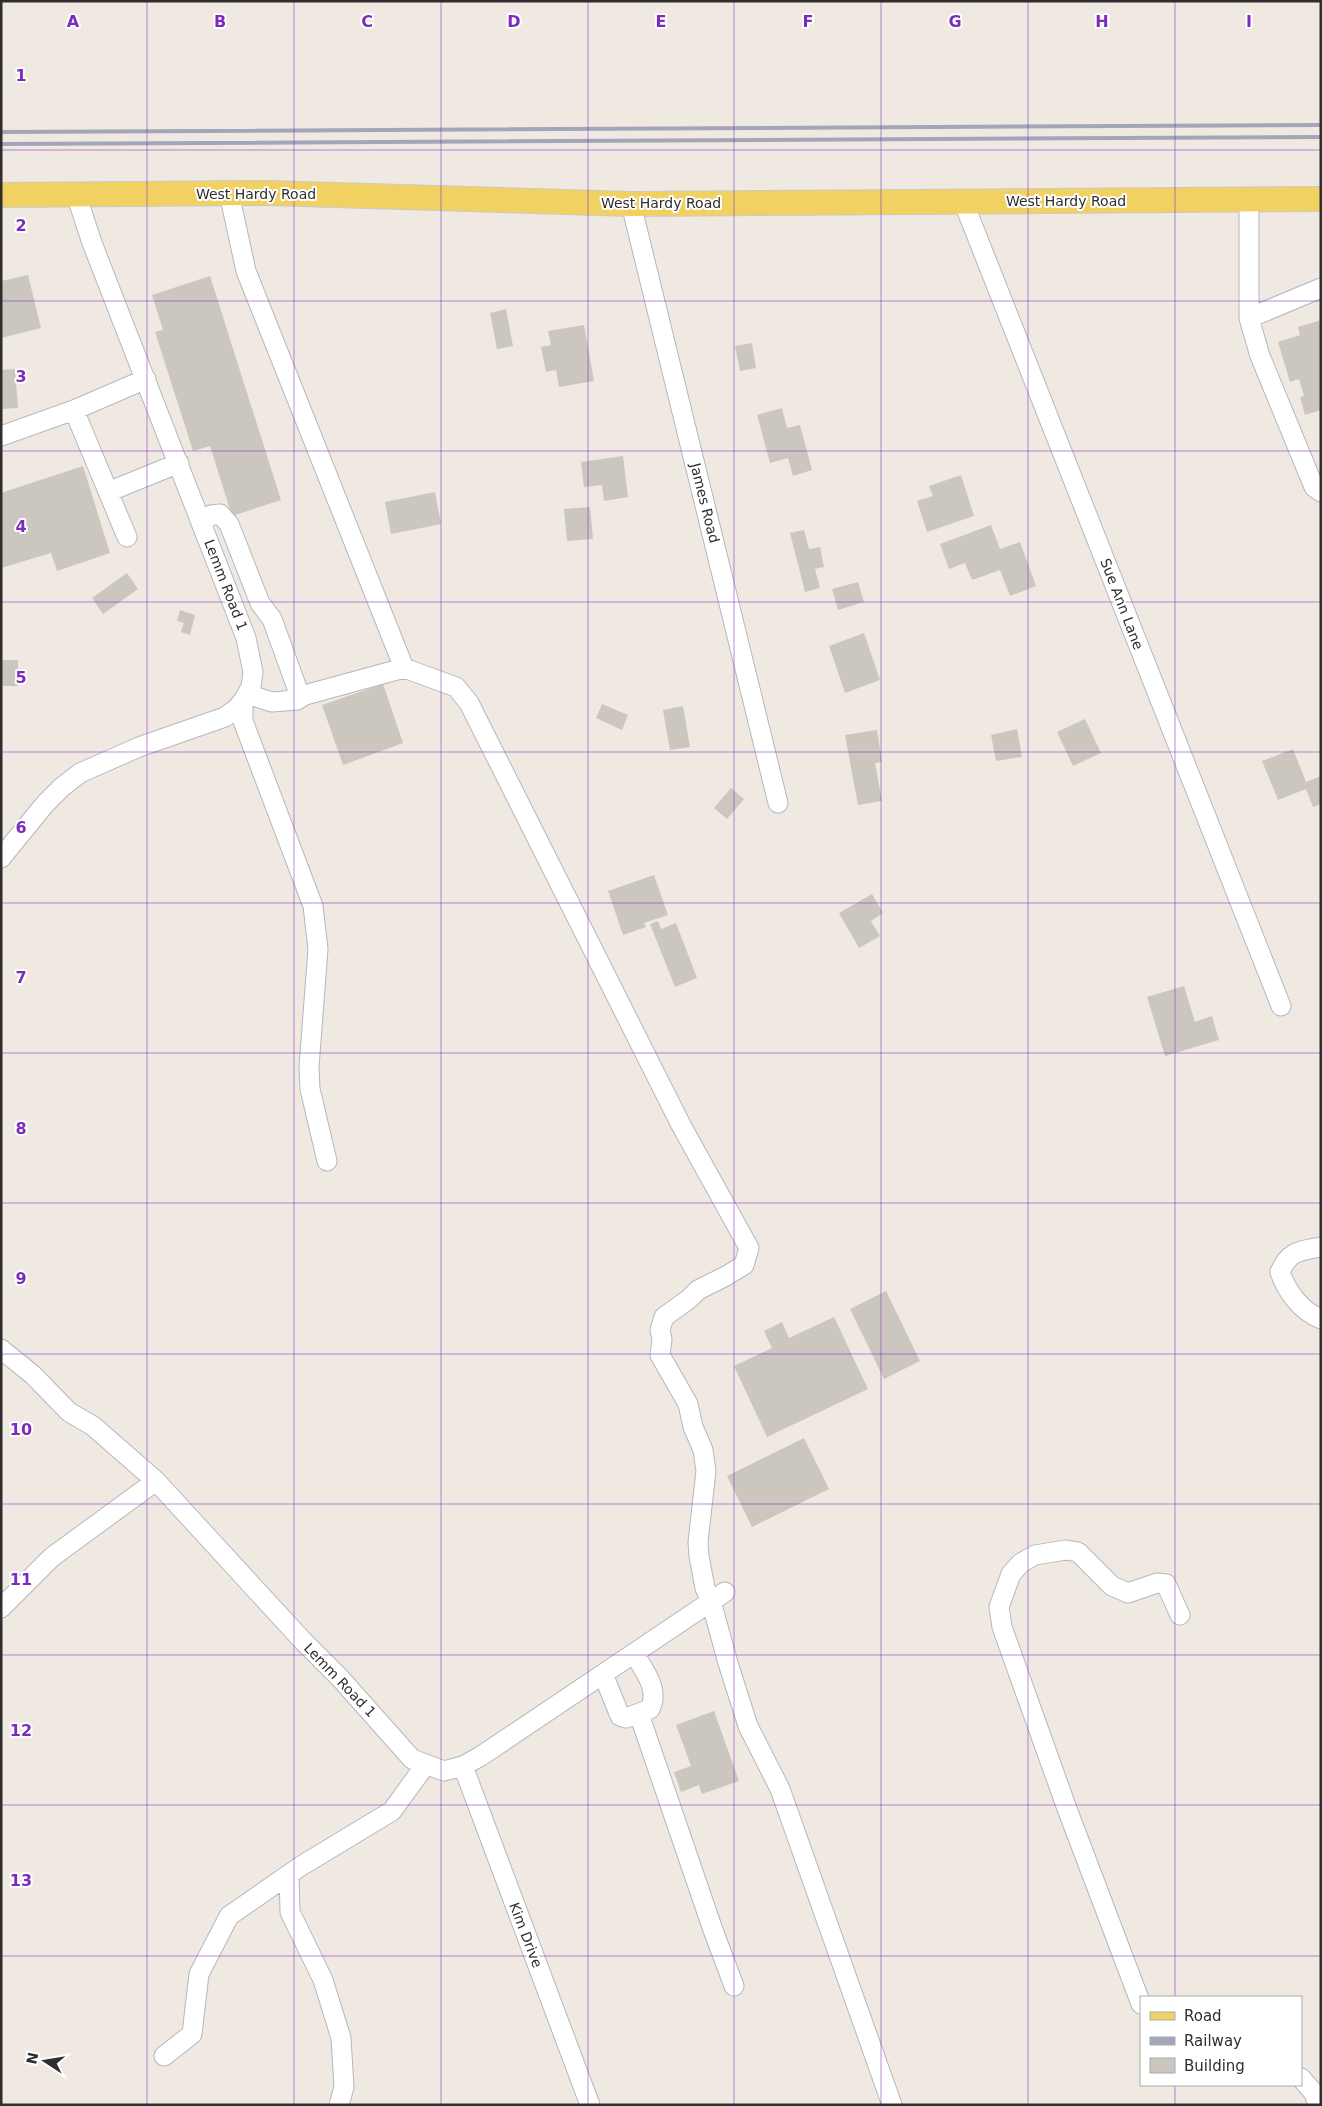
<svg xmlns="http://www.w3.org/2000/svg" width="1322" height="2106" font-family="'DejaVu Sans',sans-serif">
	<rect width="100%" height="100%" fill="#efe9e1"/>
	<path fill="#cbc7bf" d="M28,275L41,328L1,338V281Z
		M210,276L281,500L232,516L210,446L193,451L155,332L163,330L152,295Z
		M506,309L513,346L497,349L490,313Z
		M1321,320V410L1305,415L1300,397L1304,396L1299,379L1290,382L1278,342L1300,335L1298,327Z
		M584,325L594,381L559,387L556,370L546,372L541,347L551,345L548,331Z
		M752,343L756,368L740,371L735,346Z
		M15,369L18,408L1,409V370Z
		M782,408L787,428L800,425L812,470L793,476L788,458L770,463L757,415Z
		M623,456L628,497L604,501L602,485L584,487L581,462Z
		M83,466L110,553L57,571L51,553L1,568V493Z
		M961,475L974,516L927,532L917,501L933,496L929,486Z
		M435,492L441,524L391,534L385,502Z
		M590,507L593,539L567,541L564,509Z
		M991,525L1000,549L1020,542L1036,586L1010,596L1000,570L972,580L965,563L949,569L940,544Z
		M804,530L809,549L820,547L824,567L815,569L820,588L805,592L790,533Z
		M127,573L138,589L103,614L92,598Z
		M858,582L864,602L838,610L832,589Z
		M180,610L195,615L190,635L181,632L184,623L177,621Z
		M864,633L880,680L845,693L829,646Z
		M1,660H18V686H1Z
		M383,684L403,743L343,765L322,705Z
		M602,704L628,715L622,730L596,718Z
		M683,706L690,747L670,750L663,710Z
		M1085,719L1101,753L1073,766L1057,732Z
		M1017,729L1022,757L996,761L991,735Z
		M877,730L882,762L875,763L882,801L858,805L845,735Z
		M1293,749L1306,782L1321,776V804L1313,807L1306,789L1278,800L1262,761Z
		M731,788L744,799L727,819L714,808Z
		M654,875L668,915L644,923L646,927L623,935L608,891Z
		M872,894L883,913L871,921L880,936L859,948L839,913Z
		M658,921L661,929L676,923L697,978L675,987L650,924Z
		M1184,986L1195,1022L1212,1016L1219,1040L1165,1056L1147,997Z
		M886,1291L920,1361L884,1379L850,1309Z
		M834,1317L868,1389L767,1437L734,1366L772,1348L764,1331L782,1322L789,1338Z
		M804,1438L829,1489L752,1527L727,1476Z
		M714,1711L739,1781L702,1794L699,1785L681,1792L674,1772L691,1766L676,1725Z"/>
	<g fill="none" stroke-linecap="round" stroke-linejoin="round">
		<defs>
			<path id="minor" d="M229,193L246,271L404,668
				M1249,200V318L1260,356L1314,487L1321,492
				M963,201L1281,1006
				M631,204L778,803
				M1249,318L1321,288
				M74,410L127,537
				M1,436L74,410L146,379
				M108,492L179,463
				M202,522L211,515L220,514L229,524L260,603L272,619L297,688V700L272,702L247,694
				M297,700L305,695L404,668L456,687L469,703L681,1125L749,1248L744,1265L726,1276L698,1290L689,1299L664,1317L660,1330L662,1339L660,1355L688,1404L693,1427L703,1450L706,1471L698,1542L699,1556L705,1588L711,1601L728,1663L748,1726L780,1789L892,2105
				M243,701V721L313,906L318,949L309,1067L310,1089L327,1161
				M1,858L45,804L62,787L80,773L139,747L225,717L236,709L243,701L251,687L253,672L246,638L92,243L76,194
				M1321,1247C1299,1251 1289,1251 1280,1272C1287,1292 1301,1311 1321,1319
				M1,1349L33,1375L69,1412L93,1426L156,1481L303,1641L340,1678L412,1759L444,1771L463,1766L481,1756L725,1592
				M1,1608L52,1557L156,1481
				M603,1674L620,1716L626,1718L650,1709C660,1689 644,1671 634,1653
				M639,1714L713,1930L734,1986
				M463,1766L590,2105
				M289,1875L290,1912L323,1980L341,2038L344,2087L339,2105
				M1141,2004L1066,1806L1002,1627L999,1607L1011,1574L1021,1563L1035,1555L1066,1550L1078,1552L1112,1586L1128,1593L1157,1583L1166,1584L1180,1615
				M164,2056L192,2034L199,1974L229,1916L301,1866L392,1811L426,1764
				M1301,2078L1314,2093L1318,2105"/>
			<path id="major" d="M1,195L268,193L631,204L1321,199"/>
		</defs>
		<use href="#minor" stroke="#b4b7c1" stroke-width="21"/>
		<use href="#major" stroke="#c9c9c9" stroke-width="26"/>
		<use href="#minor" stroke="#fff" stroke-width="19"/>
		<use href="#major" stroke="#f2d163" stroke-width="24"/>
		<path stroke="#a3a6b8" stroke-width="4" d="M1,132L1321,125
			M1,144L1321,137"/>
	</g>
	<path fill="none" stroke="#7b2cbf" stroke-width="1" stroke-opacity="0.55" d="M147,1V2105M294,1V2105M441,1V2105M588,1V2105M734,1V2105M881,1V2105M1028,1V2105M1175,1V1997M1,150H1321M1,301H1321M1,451H1321M1,602H1321M1,752H1321M1,903H1321M1,1053H1321M1,1203H1321M1,1354H1321M1,1504H1321M1,1655H1321M1,1805H1321M1,1956H1321M1175,2085V2105"/>
	<g text-anchor="middle" dominant-baseline="central" stroke-width="4" stroke-linejoin="round" paint-order="stroke">
		<g font-size="14" fill="#2e2e2e" stroke="#fff">
			<text x="256" y="194">West Hardy Road</text>
			<text x="1066" y="201">West Hardy Road</text>
			<text x="661" y="203">West Hardy Road</text>
			<text transform="translate(705 503) rotate(76)">James Road</text>
			<text transform="translate(226 585) rotate(69)">Lemm Road 1</text>
			<text transform="translate(1122 604) rotate(69)">Sue Ann Lane</text>
			<text transform="translate(340 1680) rotate(46)">Lemm Road 1</text>
			<text transform="translate(526 1935) rotate(69)">Kim Drive</text>
		</g>
	</g>
	<g font-size="16" text-anchor="middle" font-weight="bold" fill="#7b2cbf" stroke="#fff" stroke-width="4" stroke-linejoin="round" paint-order="stroke">
		<text x="73" y="27">A</text>
		<text x="220" y="27">B</text>
		<text x="367" y="27">C</text>
		<text x="514" y="27">D</text>
		<text x="661" y="27">E</text>
		<text x="808" y="27">F</text>
		<text x="955" y="27">G</text>
		<text x="1102" y="27">H</text>
		<text x="1249" y="27">I</text>
		<text x="21" y="81">1</text>
		<text x="21" y="231">2</text>
		<text x="21" y="382">3</text>
		<text x="21" y="532">4</text>
		<text x="21" y="683">5</text>
		<text x="21" y="833">6</text>
		<text x="21" y="983">7</text>
		<text x="21" y="1134">8</text>
		<text x="21" y="1284">9</text>
		<text x="21" y="1435">10</text>
		<text x="21" y="1585">11</text>
		<text x="21" y="1736">12</text>
		<text x="21" y="1886">13</text>
	</g>
	<rect width="1322" height="2106" fill="none" stroke="#2e2e2e" stroke-width="5"/>
	<rect x="1140" y="1996" width="162" height="90" fill="#ffffff" stroke="#ababab"/>
	<rect x="1150" y="2012" width="25" height="8" fill="#f2d163" stroke="#ababab"/>
	<text x="1184" y="2021" font-size="15" fill="#2e2e2e">Road</text>
	<rect x="1150" y="2037" width="25" height="8" fill="#a3a6b8" stroke="#ababab"/>
	<text x="1184" y="2046" font-size="15" fill="#2e2e2e">Railway</text>
	<rect x="1150" y="2058" width="25" height="15" fill="#cbc7bf" stroke="#ababab"/>
	<text x="1184" y="2071" font-size="15" fill="#2e2e2e">Building</text>
	<g transform="translate(45 2061) rotate(282)" stroke="#ffffff" stroke-width="4" paint-order="stroke">
	<path d="M0-4L9 19L0 12L-9 19Z" fill="#2e2e2e"/>
	<text y="-8" font-size="14" font-weight="bold" text-anchor="middle" fill="#2e2e2e">N</text>
	</g>
</svg>
